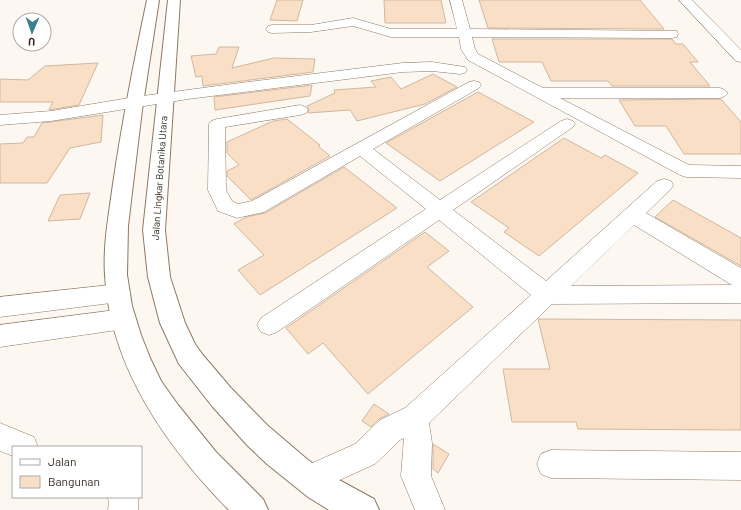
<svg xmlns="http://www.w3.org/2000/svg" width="741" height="510" font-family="Barlow,sans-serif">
	<rect width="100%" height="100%" fill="#fdf7f2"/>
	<path fill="#f9dfc6" stroke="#d0b79f" d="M277,0H303L297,21L270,20Z
		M384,0H441L446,23H385Z
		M479,0H640L664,29L488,28Z
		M492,39H672L676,44H683L698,62H690L710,86H612L608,81H551L542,62H499Z
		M219,47H239L232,68L274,58L315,59L313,72L203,86L202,76L196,77L191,56L216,54Z
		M98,63L79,105L49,110L53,102H0V79L28,80L45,66Z
		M433,74L457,87L425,104L357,121L350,110L308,113L309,109L307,106L335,93L334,90L376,87L371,81L391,77L401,89Z
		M312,85L310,96L215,110L214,97Z
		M478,92L534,122L440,181L386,143Z
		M721,99L741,122V154H684L666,126H635L619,100Z
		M103,115L101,142L70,148L47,183H0V144L23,143L27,137H34L42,123Z
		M287,119L320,145L318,146L330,156L251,200L227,176V171L239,165L227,153V142L273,121Z
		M564,138L601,158L605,155L638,173L539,256L504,232L509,228L471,202Z
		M344,167L397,208L260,295L238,270L264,255L234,224L246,217L265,213Z
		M90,193L80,219L48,221L60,195Z
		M673,200L741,238V266L655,217Z
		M425,232L449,251L427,267L473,307L368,394L323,343L308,354L286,328Z
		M538,319L741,320V430L578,429L576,422H512L503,369H550Z
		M374,404L389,414L379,419L371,427L362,421Z
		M433,444L449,454L438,473L433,469Z"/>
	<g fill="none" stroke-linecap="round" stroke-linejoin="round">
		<defs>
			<path id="street" d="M450,0H462L470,29L677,31L678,34L677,37L672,38L472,37L475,49L478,54L543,88H720L725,90L728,93L725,96L720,98H560L689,165L741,166V178L686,177L680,175L468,60L461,49L459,37H391L353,26L311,32L272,33L268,32L266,29L268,26L272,25H311L353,18L391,29H457Z
				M679,0H692L741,50V62L736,61Z
				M432,62L465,67L467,70L465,73L460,74L432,71L403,72L188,99L51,121L0,125V115L51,111L135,97L240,83L403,63Z
				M474,81L479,82L481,85L479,88L373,149L440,200L561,121L567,119L573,121L575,124L573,127L453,210L546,281L657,181L664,179L671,181L673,185L671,189L646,213L741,268V303L552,304L429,423L432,443L431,476L445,510H415L401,476L404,438L400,440L375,464L309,494L299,489L294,479L299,469L355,444L380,420L405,408L531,295L439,220L277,332L269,335L261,332L257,325L261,318L426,209L360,156L264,212L237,218L218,211L208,190L209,124L211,121L217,119L300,105L306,107L308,110L306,113L300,115L225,127L226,190L232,201L238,204L252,201L469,82ZM634,225L732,285L571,286Z
				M119,284L127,286L130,293L127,300L119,302L0,317V297Z
				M124,309L132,312L136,319L132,326L124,329L0,347V325Z
				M0,423L34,437L38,447H13V456L0,451Z
				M551,450L741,452V480L551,478L541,474L537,464L541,454Z
				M107,497H138V510H108L109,501Z"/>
			<path id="secondary" d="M147,0H159L142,110L128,226L127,275L132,306L141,335L150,358L161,381L178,405L216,452L263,499L268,510H229C166,446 110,367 105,275C103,244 109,214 113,184C122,123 134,61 147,0Z
				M168,0H180L165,230L170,277L185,323L195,344L202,354L231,388L267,425L308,460L330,475L374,499L379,510H329L308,497L267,464L247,445L212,406L179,364L160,323L148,277L143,230Z"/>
		</defs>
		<use href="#street" stroke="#907862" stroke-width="1"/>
		<use href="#secondary" stroke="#907862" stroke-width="2"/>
		<use href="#street" fill="#fff" fill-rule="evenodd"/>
		<use href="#secondary" fill="#fff" fill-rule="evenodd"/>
	</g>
	<g text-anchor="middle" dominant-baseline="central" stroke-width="4" stroke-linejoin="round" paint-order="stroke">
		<g font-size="10" fill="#342a20" stroke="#fff">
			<text transform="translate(159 178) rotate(-86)">Jalan Lingkar Botanika Utara</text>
		</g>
	</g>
	<rect x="12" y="446" width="130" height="52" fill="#ffffff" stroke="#aeaaa6"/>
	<rect x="20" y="459" width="20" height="6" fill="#ffffff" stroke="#aeaaa6"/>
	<text x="48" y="466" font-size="12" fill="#342a20">Jalan</text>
	<rect x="20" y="476" width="20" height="12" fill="#f9dfc6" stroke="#aeaaa6"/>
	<text x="48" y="486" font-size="12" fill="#342a20">Bangunan</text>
	<g transform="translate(32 32) rotate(182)"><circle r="19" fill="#ffffff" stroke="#aeaaa6"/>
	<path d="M0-3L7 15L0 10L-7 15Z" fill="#3c808f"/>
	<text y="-6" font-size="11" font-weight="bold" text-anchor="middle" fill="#342a20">U</text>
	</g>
</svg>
